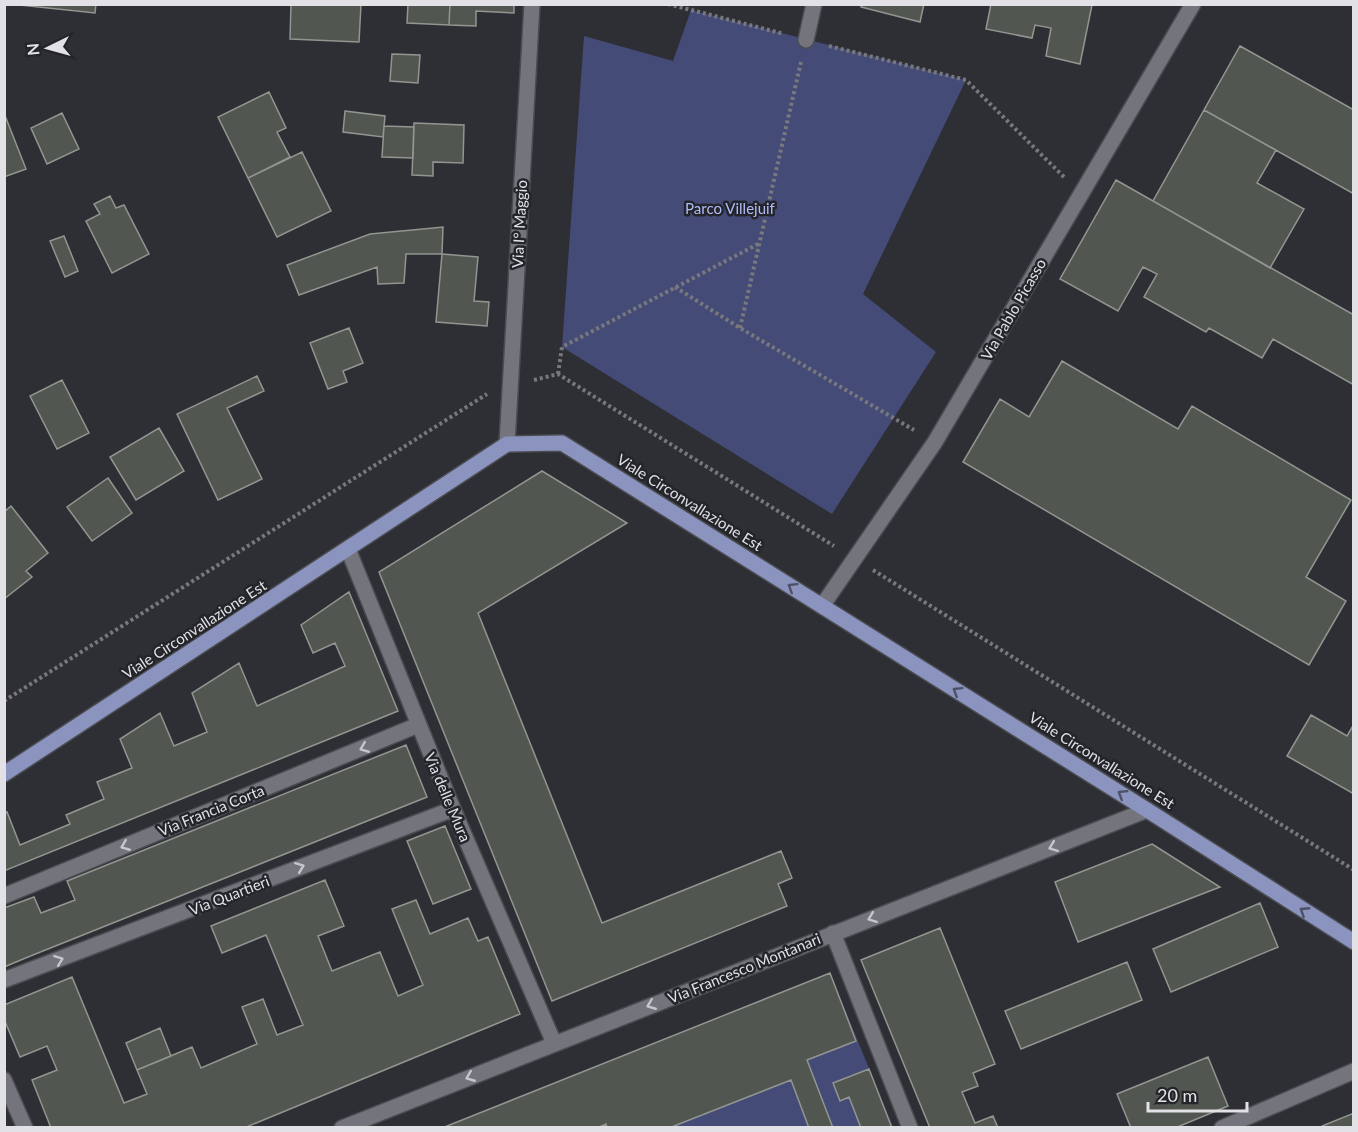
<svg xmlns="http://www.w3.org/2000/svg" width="1358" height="1132" font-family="Lato,sans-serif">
	<rect width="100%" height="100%" fill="#2e2f34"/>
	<path fill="#444b77" d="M691,10L966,80L863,294L936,352L832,514L562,347L584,36L673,61Z
		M830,973L893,1127L442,1128Z"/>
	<path fill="#525651" stroke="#919690" stroke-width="1.5" d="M10,4H96L95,13Z
		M291,4H361L359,42L290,39Z
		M408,4H450L449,25L407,23Z
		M450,4H514V13L476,11V26L449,25Z
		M862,4H924L920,22L861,7Z
		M991,4L1092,5L1080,64L1046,56L1051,28L1035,25L1032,38L986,29Z
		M1240,46L1354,110V194L1204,110Z
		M392,54L420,55L418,83L390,81Z
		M269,92L286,128L277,132L290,157L248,178L218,117Z
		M1204,110L1276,150L1257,183L1304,209L1270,268L1153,201Z
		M345,111L385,116L383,137L343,132Z
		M4,113L26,169L4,177Z
		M62,113L79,149L47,164L31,128Z
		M414,123L464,125L463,163L433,162V176L412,175Z
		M384,126L414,127L413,158L382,157Z
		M302,152L331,211L277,237L248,178Z
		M1116,180L1354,315V385L1273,339L1262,358L1209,328L1206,332L1144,297L1157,274L1143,267L1118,311L1060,279Z
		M110,196L116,208L124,205L149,254L112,273L86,221L100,214L94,204Z
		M443,227L442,254H406L404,283L378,284L377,267L299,295L287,265L370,234Z
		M64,236L78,271L65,277L50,241Z
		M442,254L478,257L474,301L489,302L487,326L436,322Z
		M349,328L363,363L343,371L347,382L328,389L310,343Z
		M1062,361L1178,429L1192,406L1351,500L1306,577L1346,601L1309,665L963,462L1000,399L1029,417Z
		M257,376L264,391L227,408L262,479L218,500L177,414Z
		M62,380L89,433L57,449L30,396Z
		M159,428L184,471L136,500L110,457Z
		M542,471L627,523L478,613L602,923L781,851L792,878L778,884L787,906L552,1001L379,572Z
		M108,478L132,513L92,541L67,507Z
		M11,506L48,553L26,571L32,577L4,599V512Z
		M349,592L398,711L4,871V814L7,812L20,845L70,824L66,815L104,799L97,782L132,768L120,739L160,713L174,746L207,732L192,693L239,663L257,706L345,666L335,643L313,653L301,625Z
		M1311,715L1347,736L1354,724V794L1287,756Z
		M406,745L427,797L28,957L4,967V908L34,897L41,913L75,900L67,881Z
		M445,826L471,889L433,904L407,841Z
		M1152,844L1220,887L1078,942L1055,882Z
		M325,880L344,926L318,936L332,971L380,952L398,996L423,985L392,909L416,900L430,934L468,918L478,941L488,937L520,1014L244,1128H51L32,1080L57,1070L47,1046L20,1057L4,1019V1005L72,977L124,1103L147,1094L137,1070L192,1047L201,1068L257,1044L242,1007L263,999L277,1035L303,1025L266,935L222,953L211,926Z
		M1260,903L1278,947L1171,992L1153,949Z
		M940,928L995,1064L973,1073L978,1086L962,1092L975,1123L993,1116L998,1128H930L861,960Z
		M1127,962L1142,1000L1021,1049L1005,1011Z
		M830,973L856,1041L807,1060L833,1128H809L791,1080L669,1128H607L606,1124L597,1128H442Z
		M160,1028L171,1056L137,1070L126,1043Z
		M1208,1057L1228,1106L1175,1128H1131L1117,1094Z
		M869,1069L892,1128H861L849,1097L840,1101L833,1083Z
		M1354,1113V1128H1322V1126Z"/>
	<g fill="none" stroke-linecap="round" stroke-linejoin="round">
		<defs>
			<path id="minor" d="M806,40L814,4
				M507,444L532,4
				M348,549L453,809L554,1043
				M822,606L935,442L1193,4
				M4,896L418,725
				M833,933L910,1128
				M4,980L453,809
				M4,1080L25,1128
				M342,1128L1147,810
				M1222,1128L1354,1071"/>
			<path id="major" d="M4,774L507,444L562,443L1147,810L1354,942"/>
		</defs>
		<use href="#minor" stroke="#4b4c51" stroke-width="18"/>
		<use href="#major" stroke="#4b4c51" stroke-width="18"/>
		<path stroke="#78787d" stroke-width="4" stroke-dasharray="3 3" stroke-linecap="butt" d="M668,4L784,34
			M829,46L966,80L1065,178
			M675,287L740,328L914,430
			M740,328L801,62
			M558,374L562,347L760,243
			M534,380L558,374L834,546
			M873,570L1354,870
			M4,701L487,394"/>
		<use href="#minor" stroke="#74757c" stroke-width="15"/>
		<use href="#major" stroke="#8b94bf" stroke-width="15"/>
	</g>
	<defs><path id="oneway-chevron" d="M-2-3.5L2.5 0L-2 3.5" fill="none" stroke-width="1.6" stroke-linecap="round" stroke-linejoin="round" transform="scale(1.5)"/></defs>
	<g stroke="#4d5166">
		<use href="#oneway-chevron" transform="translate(792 587) rotate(-148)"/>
		<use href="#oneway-chevron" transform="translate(957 691) rotate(-148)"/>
		<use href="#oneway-chevron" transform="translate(1122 794) rotate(-148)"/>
		<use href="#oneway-chevron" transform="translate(1304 911) rotate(-147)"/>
	</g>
	<g stroke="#c6c7cc">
		<use href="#oneway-chevron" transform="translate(364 748) rotate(158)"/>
		<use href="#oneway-chevron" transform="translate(125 846) rotate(158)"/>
		<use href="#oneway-chevron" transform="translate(1053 847) rotate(159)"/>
		<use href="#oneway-chevron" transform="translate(300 867) rotate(-21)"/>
		<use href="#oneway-chevron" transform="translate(872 918) rotate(159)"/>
		<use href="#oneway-chevron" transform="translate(59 960) rotate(-21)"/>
		<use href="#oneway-chevron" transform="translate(651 1005) rotate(158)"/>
		<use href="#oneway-chevron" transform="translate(470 1077) rotate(158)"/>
	</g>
	<g text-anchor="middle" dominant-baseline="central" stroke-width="5" stroke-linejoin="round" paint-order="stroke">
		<g font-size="15" fill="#afbcfa" stroke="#24252a">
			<text x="730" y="208">Parco Villejuif</text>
		</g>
		<g font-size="15" fill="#e2e2e6" stroke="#24252a">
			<text transform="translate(519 224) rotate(-87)">Via I° Maggio</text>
			<text transform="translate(1013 309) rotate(-60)">Via Pablo Picasso</text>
			<text transform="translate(690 502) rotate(32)">Viale Circonvallazione Est</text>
			<text transform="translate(194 629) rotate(-33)">Viale Circonvallazione Est</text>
			<text transform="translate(1102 760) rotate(32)">Viale Circonvallazione Est</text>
			<text transform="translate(448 797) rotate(67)">Via delle Mura</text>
			<text transform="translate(211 810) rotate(-22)">Via Francia Corta</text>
			<text transform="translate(229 895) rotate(-21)">Via Quartieri</text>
			<text transform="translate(744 968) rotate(-22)">Via Francesco Montanari</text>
		</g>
	</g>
	<rect width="1358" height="1132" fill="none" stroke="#e2e2e6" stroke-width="12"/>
	<g transform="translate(48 48) rotate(265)" stroke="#24252a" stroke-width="4.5" paint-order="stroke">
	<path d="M0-4.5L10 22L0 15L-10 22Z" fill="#e2e2e6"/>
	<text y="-9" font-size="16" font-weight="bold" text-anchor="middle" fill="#e2e2e6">N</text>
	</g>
	<path d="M1148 1102v9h99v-9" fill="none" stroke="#e2e2e6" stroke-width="3"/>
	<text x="1157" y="1102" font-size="18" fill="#e2e2e6" stroke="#24252a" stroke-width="4.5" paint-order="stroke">20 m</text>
</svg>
